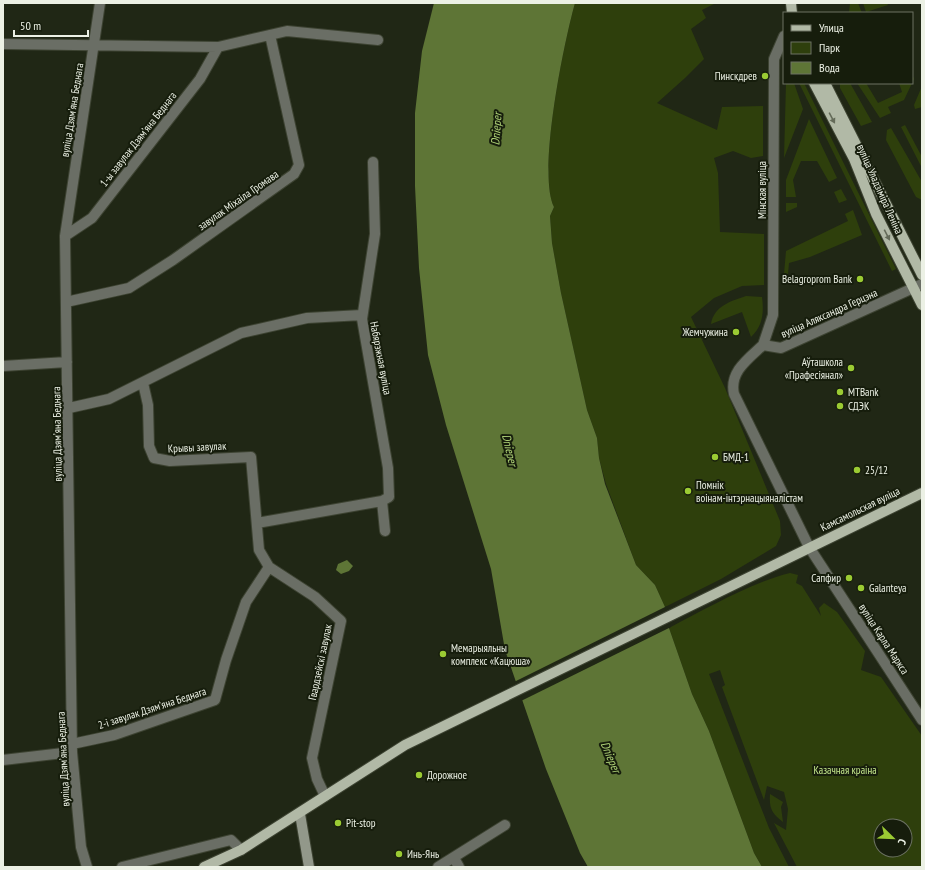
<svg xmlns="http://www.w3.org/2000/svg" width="925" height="870" font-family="'PT Sans Narrow',sans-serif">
	<rect width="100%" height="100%" fill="#202715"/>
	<path fill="#2e3f0c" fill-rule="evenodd" d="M575,3H716L702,10L706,18L691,29L704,59L685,78L657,103L717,130L722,107L763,106V156L751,158L733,151L714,158L718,173L720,232L764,234V285L742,286L714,298L691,317L725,388L780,521L781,535L776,546L721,579L665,607L655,585L636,565L606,484L599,458L597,438L587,410L561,293L552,243L550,216L554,207C537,173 564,42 575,3Z
		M850,3H858L862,13H849Z
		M863,3H887L888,5L866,12Z
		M912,74L914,79L904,100L888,107L891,113L880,118L857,83H866L878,103L902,92L899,83H912Z
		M786,83H794L803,109L784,158Z
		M799,83H804L896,269L892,271Z
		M840,83H850L872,122L861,126L840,88Z
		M922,86V107L915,109L914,105Z
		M809,119L837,178L829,182L817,161H801L793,180L796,197H786V180Z
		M905,125L922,157V168L901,127Z
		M891,128L922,182V200L916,197L886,140L887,130Z
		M841,189L847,200L839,203L834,192Z
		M786,203H797V207L786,212Z
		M853,210L862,235L810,257L789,263L788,274H784L786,251L848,221L845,214Z
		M746,296L762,297C764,312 763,326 751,337L742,312L711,324C714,306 731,301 746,296Z
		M790,573L798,575L796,583L802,586L821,616L819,608L824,603L837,612L865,651L861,670L881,677L922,736V867H797L774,823L786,830L788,809L784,792L767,786L764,800L722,687L725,685L720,670L709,674L769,828L789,867H762L754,853L709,731L692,694L669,628C706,609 750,583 790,573ZM881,826H905V850H881Z
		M770,794L783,802L781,807L783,822C772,813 769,809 770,794Z"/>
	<path fill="#5e7536" d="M434,3H575C564,42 537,173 554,207L550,216L552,243L561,293L587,410L597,438L599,458L605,484L636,565L655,585L665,607L669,628L692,694L709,731L754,853L762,867H588L580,853L546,769L505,650L491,569L446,425L428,355L419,268L415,186V113L422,51Z
		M347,560L353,566L349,571L341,574L336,570L338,564Z"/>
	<path fill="#202715" d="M667,606L671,627L521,701L514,682Z"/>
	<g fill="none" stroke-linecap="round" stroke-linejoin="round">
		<defs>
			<path id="minor" d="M3,44L218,47L287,31L378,40
				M65,236L92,218L200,79L218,47
				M66,302L129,288L173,260L294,174L299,165L270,35
				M3,366L67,362
				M143,383L148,405L149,446L154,458L170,461L251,457L259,550L269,567L315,597L341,621L312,758L317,779L325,796
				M69,408L109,399L241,333L307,318L362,315
				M382,501L385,531
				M257,523L382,501L389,497L388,468L362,319L375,234L373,162
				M72,744L114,735L215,700L226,660L246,602L269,567
				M3,760L72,752
				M454,858L459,867
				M87,867L81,847L72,752L65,236L100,3
				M122,867L231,840L241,850
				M438,867L505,825"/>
			<path id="tertiary" d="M922,284L781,348L763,345C748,359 729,372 734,394L809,547L922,720
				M763,345L773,315L774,59L784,36"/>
			<path id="secondary" d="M300,814L309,867"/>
			<path id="primary" d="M791,3L792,13
				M814,83L854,159L876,214L922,305
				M825,83L922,275
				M204,867L241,850L405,745L922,493"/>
		</defs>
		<use href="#minor" stroke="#3d4332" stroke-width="12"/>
		<use href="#tertiary" stroke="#3d4332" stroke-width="12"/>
		<use href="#secondary" stroke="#3d4332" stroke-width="12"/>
		<use href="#primary" stroke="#3d4332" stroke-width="12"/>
		<use href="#minor" stroke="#6a6e65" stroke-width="10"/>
		<use href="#tertiary" stroke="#6a6e65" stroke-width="10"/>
		<use href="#secondary" stroke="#92988a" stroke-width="10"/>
		<use href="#primary" stroke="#b1b9a6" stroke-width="10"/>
	</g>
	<defs><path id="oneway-solid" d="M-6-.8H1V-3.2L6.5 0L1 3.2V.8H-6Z"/></defs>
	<g fill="#646b59">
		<use href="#oneway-solid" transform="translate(832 118) rotate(62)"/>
		<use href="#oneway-solid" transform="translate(887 235) rotate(63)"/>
	</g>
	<g fill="#9bcb33" stroke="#161d0c" stroke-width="1.5">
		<circle cx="765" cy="76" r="4"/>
		<circle cx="860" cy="279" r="4"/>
		<circle cx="736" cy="332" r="4"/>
		<circle cx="851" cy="368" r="4"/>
		<circle cx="840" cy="392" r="4"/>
		<circle cx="840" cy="406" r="4"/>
		<circle cx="715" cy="457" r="4"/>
		<circle cx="857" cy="470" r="4"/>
		<circle cx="688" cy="491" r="4"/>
		<circle cx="849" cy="578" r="4"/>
		<circle cx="861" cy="588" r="4"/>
		<circle cx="443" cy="654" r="4"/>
		<circle cx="419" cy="775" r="4"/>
		<circle cx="338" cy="823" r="4"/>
		<circle cx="399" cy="854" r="4"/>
	</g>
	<g text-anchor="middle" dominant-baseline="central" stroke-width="4" stroke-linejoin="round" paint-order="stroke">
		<g font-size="11" fill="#ecf1e5" stroke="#161d0c" text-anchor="start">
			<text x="757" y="76" text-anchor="end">Пинскдрев</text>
			<text x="852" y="279" text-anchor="end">Belagroprom Bank</text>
			<text x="728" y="332" text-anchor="end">Жемчужина</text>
			<text x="843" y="362" text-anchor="end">Аўташкола<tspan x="843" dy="13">«Прафесіянал»</tspan></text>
			<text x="848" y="392">MTBank</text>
			<text x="848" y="406">СДЭК</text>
			<text x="723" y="457">БМД-1</text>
			<text x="865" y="470">25/12</text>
			<text x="696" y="485">Помнік<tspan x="696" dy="13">воінам-інтэрнацыяналістам</tspan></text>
			<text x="841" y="578" text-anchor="end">Сапфир</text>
			<text x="869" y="588">Galanteya</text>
			<text x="451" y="648">Мемарыяльны<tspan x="451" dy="13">комплекс «Кацюша»</tspan></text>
			<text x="427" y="775">Дорожное</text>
			<text x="346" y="823">Pit-stop</text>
			<text x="407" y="854">Инь-Янь</text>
		</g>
		<g font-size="11" fill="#ecf1e5" stroke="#161d0c">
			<text transform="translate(72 110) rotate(-81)">вуліца Дзямʼяна Беднага</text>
			<text transform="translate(138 139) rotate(-52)">1-ы завулак Дзямʼяна Беднага</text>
			<text transform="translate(880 189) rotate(66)">вуліца Уладзіміра Леніна</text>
			<text transform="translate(762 190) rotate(-90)">Мінская вуліца</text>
			<text transform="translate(238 200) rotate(-35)">завулак Міхаіла Громава</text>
			<text transform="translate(829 313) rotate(-24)">вуліца Аляксандра Герцэна</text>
			<text transform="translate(381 358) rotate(79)">Набярэжная вуліца</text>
			<text transform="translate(57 434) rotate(-91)">вуліца Дзямʼяна Беднага</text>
			<text transform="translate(197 447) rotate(-3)">Крывы завулак</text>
			<text transform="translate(860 509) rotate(-26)">Камсамольская вуліца</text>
			<text transform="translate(884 639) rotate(57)">вуліца Карла Маркса</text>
			<text transform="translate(320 662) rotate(-78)">Гвардзейскі завулак</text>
			<text transform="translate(152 708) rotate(-18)">2-і завулак Дзямʼяна Беднага</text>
			<text transform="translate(63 759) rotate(-93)">вуліца Дзямʼяна Беднага</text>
		</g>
		<g font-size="11" fill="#c4e78c" stroke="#161d0c">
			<text x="845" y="770">Казачная краіна</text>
		</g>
		<g font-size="12" font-style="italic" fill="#afd277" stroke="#161d0c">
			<text transform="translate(496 129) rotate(-86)">Dnieper</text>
			<text transform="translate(510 450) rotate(77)">Dnieper</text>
			<text transform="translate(611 757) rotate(67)">Dnieper</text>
		</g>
	</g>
	<rect width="925" height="870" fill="none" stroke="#ecf1e5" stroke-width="8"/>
	<rect x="783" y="12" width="130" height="72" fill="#161d0c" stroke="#6c7263"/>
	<rect x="791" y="25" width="20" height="6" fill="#b1b9a6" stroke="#6c7263"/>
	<text x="819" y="32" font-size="12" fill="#ecf1e5">Улица</text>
	<rect x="791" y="42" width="20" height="12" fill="#2e3f0c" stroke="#6c7263"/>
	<text x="819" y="52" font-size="12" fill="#ecf1e5">Парк</text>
	<rect x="791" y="62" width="20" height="12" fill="#5e7536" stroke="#6c7263"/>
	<text x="819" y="72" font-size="12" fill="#ecf1e5">Вода</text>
	<g transform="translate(893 838) rotate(113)"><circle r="19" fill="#161d0c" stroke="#6c7263"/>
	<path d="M0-3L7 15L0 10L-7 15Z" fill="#9bcb33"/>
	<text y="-6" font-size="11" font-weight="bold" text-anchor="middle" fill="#ecf1e5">С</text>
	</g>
	<path d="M14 30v6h74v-6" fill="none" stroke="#ecf1e5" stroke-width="2"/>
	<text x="20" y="30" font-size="12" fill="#ecf1e5" stroke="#161d0c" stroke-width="3" paint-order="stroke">50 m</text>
</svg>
